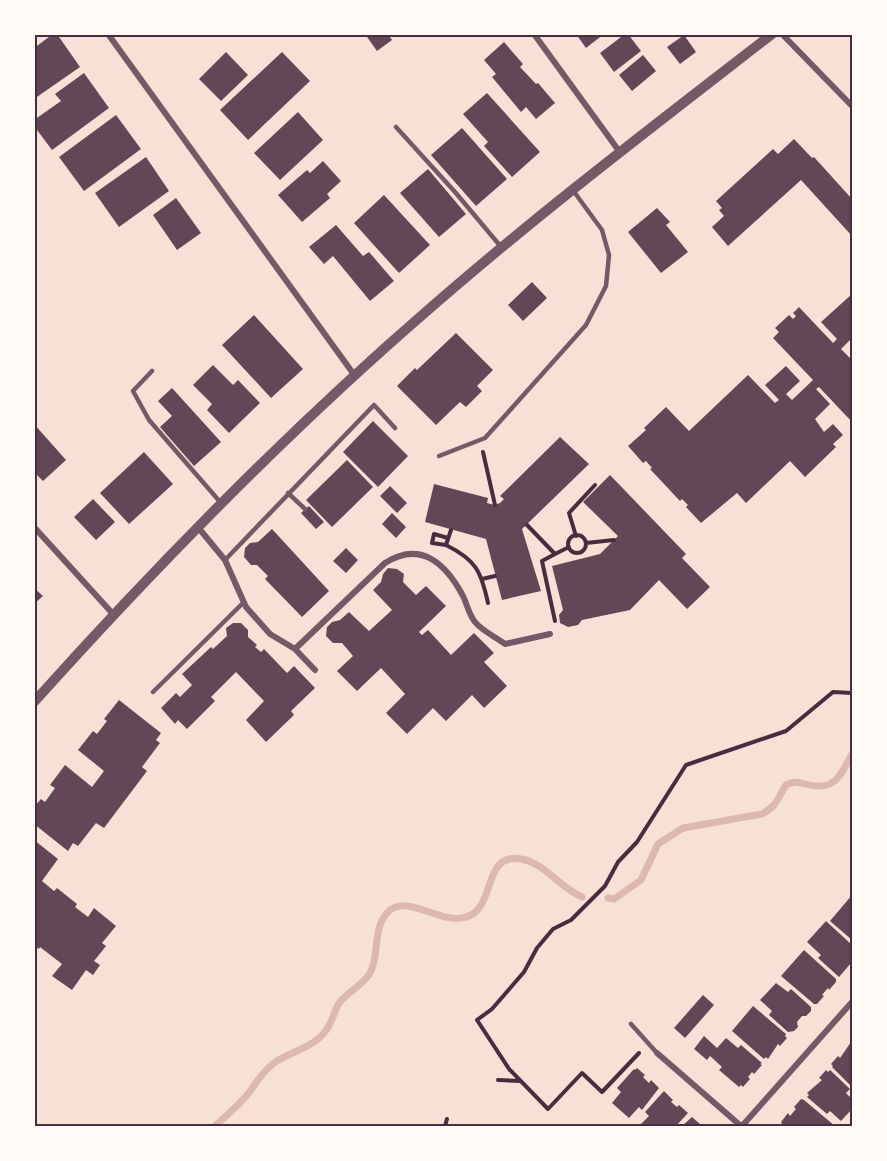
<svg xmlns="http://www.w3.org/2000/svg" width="887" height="1161" font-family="Bitter,serif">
	<rect width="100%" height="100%" fill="#f7e1d7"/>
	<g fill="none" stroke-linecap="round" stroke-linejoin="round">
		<path stroke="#dcb8b0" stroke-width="7" d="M608,898L614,899L641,880L658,844L683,828L762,814C778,805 777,799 786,785C795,781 796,782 805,784C834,792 840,777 852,754
			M215,1126C226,1116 238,1106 248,1094C256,1083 262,1072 274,1063C289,1052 312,1048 324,1033C333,1023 334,1009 340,1002C349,991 363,985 370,973C380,955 372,930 387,913C407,891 443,928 469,916C496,904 483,852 521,859C545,863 560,888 582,897"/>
	</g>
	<path fill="#644757" d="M53,34H57L80,67L34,99V48Z
		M365,34H388L392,40L377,51Z
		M576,34H604L586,48Z
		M625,34H628L641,51L614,72L600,53Z
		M684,35L696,52L680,64L667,47Z
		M504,42L523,64L520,67L536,84L538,83L555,103L536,119L526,107L521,112L492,77L496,74L484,60Z
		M226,52L248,75L221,101L199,79Z
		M282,52L310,81L248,140L220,110Z
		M643,55L656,71L632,91L619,75Z
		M84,73L109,108L52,150L34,126V120L61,101L55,94Z
		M487,93L540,152L512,177L484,146L488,142L463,114Z
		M298,112L323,140L280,180L254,153Z
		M116,115L141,149L84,191L59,157Z
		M462,128L507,179L476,206L431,155Z
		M794,139L812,158L814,157L852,199V236L801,180L728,246L712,227L724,216L719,210L722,208L716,201L773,149L778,154Z
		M146,157L169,191L119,227L95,193Z
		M323,161L341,181L327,194L330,198L302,222L278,195L307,170L310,173Z
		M428,169L466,214L439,237L400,193Z
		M384,195L430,245L399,273L354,223Z
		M176,198L201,233L177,250L153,215Z
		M657,208L670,222L666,225L688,252L661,273L628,232Z
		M336,225L363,256L369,252L394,281L370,301L333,256L324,264L309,247Z
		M532,282L547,298L523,321L508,305Z
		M852,294V338L841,349L850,358L852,356V422L819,387L816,389L830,404L815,419L824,432L833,424L843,435L833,444L836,447L805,477L790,461L746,503L737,493L701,523L686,507L688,505L682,499L680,501L650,469L652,468L646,461L643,463L628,446L646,430L644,428L666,407L689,431L748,375L775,403L779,400L765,385L786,366L800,381L786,394L792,400L813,380L773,338L779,332L775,328L789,315L793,319L796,316L793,313L799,307L833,343L837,339L821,322Z
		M254,315L303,369L271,398L222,345Z
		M456,333L493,370L477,386L482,391L466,407L460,402L436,425L397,386L415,368L417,370Z
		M213,365L233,385L238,380L260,403L229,433L207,410L212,404L193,385Z
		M172,388L221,442L194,466L160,427L172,416L158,401Z
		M373,421L408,456L378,487L343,452Z
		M34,424L66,460L43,481L34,472Z
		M560,437L589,464L522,529L541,591L502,600L486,539L425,522L434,484L488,498L487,503L495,505L500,503L504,499L500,496Z
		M144,452L173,484L129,524L100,493Z
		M347,460L373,487L332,527L306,500Z
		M610,475L686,554L682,558L710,587L687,609L659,580L630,610L582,620L578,625L568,627L560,623L559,615L563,610L552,566L600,554L618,536L583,502Z
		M390,486L407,503L397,513L380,496Z
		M93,499L115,522L96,540L74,517Z
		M309,506L324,522L316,529L301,513Z
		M392,513L406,527L396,538L382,524Z
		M272,529L329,591L302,617L265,579L268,576L257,565H251L244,557L245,548L250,543L258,542Z
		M346,548L358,560L346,573L333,561Z
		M388,568L397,569L404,574L403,582L416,595L426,586L446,606L419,632L422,635L428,630L451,655L474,633L494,653L484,662L507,686L484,708L472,695L446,721L433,708L407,734L386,713L405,694L381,668L357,691L337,671L353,656L342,643H333L326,636L327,627L332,622L340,620L349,612L369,631L392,610L373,590L381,582L383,574Z
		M34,588L43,596L34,604Z
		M233,623H241L248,630V637L257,645L255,647L261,652L264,649L287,673L294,666L315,688L291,711L294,715L266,742L246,720L264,701L236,672L211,697L215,701L187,729L178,720L175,724L161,708L176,693L180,697L192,685L182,674L211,647L213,649L227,636L226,628Z
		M119,700L161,733L156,740L160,743L142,767L147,771L104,828L96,823L78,846L73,843L68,851L34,824V807L41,799L45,802L55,788L50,785L65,765L92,787L104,771L78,750L93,731L97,734L107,721L104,719Z
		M34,840L58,859L42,881L54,891L57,888L77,904L75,907L88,917L94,908L116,926L102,943L106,946L94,961L100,965L93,975L86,970L72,990L52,976L62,964L40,947L39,949L34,946Z
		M852,895V940L830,921Z
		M826,921L852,945V962L839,977L818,958L821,955L807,942Z
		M804,950L836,979V982L829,990L828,988L822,995L824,996L817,1004H814L781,976Z
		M776,983L788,992L791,989L811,1007V1011L806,1016H802L797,1022L798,1027L794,1031L788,1032L769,1015L772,1011L760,1000Z
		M703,995L714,1005L685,1038L674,1028Z
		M753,1006L786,1034L785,1036L787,1038L780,1046L778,1044L768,1059L766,1057L764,1059L732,1031Z
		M704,1036L717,1048L726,1038L738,1048L741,1045L762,1063L760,1064L762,1065L754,1074L752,1072L748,1077L750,1079L743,1087L741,1085L739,1087L719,1070L722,1067L710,1056L707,1060L694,1049Z
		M851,1042L852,1043V1087L832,1067L833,1066L831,1064L838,1056L840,1058Z
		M637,1068L645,1075L643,1077L649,1083L651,1080L659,1088L642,1110L639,1107L629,1118L612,1103L621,1092L617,1088L634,1069L635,1070Z
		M826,1070L828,1072L830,1070L850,1089L846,1093L852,1099V1109L841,1121L830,1111L827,1114L807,1097L809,1095L807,1093L822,1080L819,1078Z
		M664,1091L673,1100L671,1102L677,1107L679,1105L688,1113L676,1126H639L649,1116L645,1112Z
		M801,1099L804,1100L835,1126H783L781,1122L788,1113L790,1116L796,1109L794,1107Z
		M692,1117L700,1124L698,1126H682Z"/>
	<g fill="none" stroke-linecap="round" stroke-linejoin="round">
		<path stroke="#4a2c40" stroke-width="4" d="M483,452L495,505
			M527,525L555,554L569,547
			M451,530L446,545C476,560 481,571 488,603
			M568 544a9 9 0 1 1 18 0a9 9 0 1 1-18 0Z
			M576,536L569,513L595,485
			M586,543L614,540
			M446,545L432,543L434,534L448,538
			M555,554L542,561L555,621
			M482,579L495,576
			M639,1053L602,1092L582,1073L548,1109L509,1069L477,1020L492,1009L524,972L537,948L553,929L571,920L605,886L618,862L637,842L686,765L786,731L833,692L852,693
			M498,1080L520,1081
			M445,1126L447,1119"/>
		<path stroke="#755966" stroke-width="4.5" d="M396,127L455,192L502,248
			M152,371L133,391L149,420L221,503
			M439,456L485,438L586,325L606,286L609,255L602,230L572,189
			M288,493L305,509
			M225,560L374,405L395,428
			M153,692L244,602
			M631,1024L657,1053"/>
		<path stroke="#755966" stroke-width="6" d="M108,34L355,376
			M534,34L619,151
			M782,34L852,106
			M197,526L225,560L246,607L270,634L295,649L315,670
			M34,527L113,614
			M295,649L385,563C421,540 446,564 463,596C467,604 469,615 475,622C482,631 496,637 505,644L550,634
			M657,1053L741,1126
			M742,1126L852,1002"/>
		<path stroke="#755966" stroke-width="10" d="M34,702C158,564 288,431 428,310C539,213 656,124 772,34"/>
	</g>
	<rect width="887" height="1161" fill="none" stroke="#fffaf5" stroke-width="72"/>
	<rect x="36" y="36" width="815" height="1089" fill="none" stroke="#4a2c40" stroke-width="2"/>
</svg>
